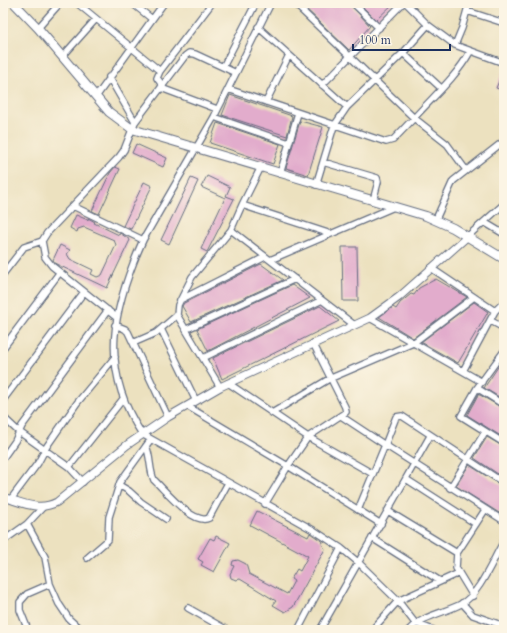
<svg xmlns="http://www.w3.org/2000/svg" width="507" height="633" font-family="Cardo,serif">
	<rect width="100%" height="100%" fill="#fcf5e5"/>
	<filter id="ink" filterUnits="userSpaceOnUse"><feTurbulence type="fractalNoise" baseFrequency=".025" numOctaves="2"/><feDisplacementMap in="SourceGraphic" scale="8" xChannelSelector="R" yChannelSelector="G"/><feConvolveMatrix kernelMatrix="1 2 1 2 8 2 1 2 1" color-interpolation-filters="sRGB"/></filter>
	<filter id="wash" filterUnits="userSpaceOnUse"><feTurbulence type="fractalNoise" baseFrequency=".012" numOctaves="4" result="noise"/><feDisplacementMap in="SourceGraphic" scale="16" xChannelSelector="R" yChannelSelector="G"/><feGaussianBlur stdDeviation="0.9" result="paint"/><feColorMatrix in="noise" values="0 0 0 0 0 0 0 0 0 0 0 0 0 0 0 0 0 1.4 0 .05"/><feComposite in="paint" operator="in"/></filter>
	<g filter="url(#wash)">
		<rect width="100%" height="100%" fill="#ece1bf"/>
		<g id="blocks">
			<path fill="#e2accc" d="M300,3H349L370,26L349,50Z
				M359,3H394L376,20Z
				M504,69V91L496,88Z
				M230,95L292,116L287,136L222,115Z
				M300,121L323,127L308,175L286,168Z
				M217,123L280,144L273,164L210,143Z
				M136,144L167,158L163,167L132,153Z
				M115,167L120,169L99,214L92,211L110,173Z
				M207,176L230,187L226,196L234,199L207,252L201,249L225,198L201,187Z
				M191,178L198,181L169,244L161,240Z
				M144,182L152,186L131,229L123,226Z
				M76,215L88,220V218L95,222L94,223L119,235L120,233L130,240L107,288L56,264L53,260L60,245L70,250L67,254L70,259L93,270L91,274L97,277L102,275L116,245L114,240L84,227L78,229L77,232L70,228Z
				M342,247H357L358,301H343Z
				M261,264L283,280L191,322L182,306L184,303Z
				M436,279L467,297L413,338L379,317L393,307L396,309L400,303L411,294L414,295L419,288Z
				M292,285L310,298L208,351L197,329Z
				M474,302L488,312L458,363L421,342Z
				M320,306L339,321L222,379L213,358Z
				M504,358V400L484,388Z
				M478,395H480L504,409V438L467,415Z
				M487,437L504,447V478L474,458Z
				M469,465L504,487V516L456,486Z
				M257,511L308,537L310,533L323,542L322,544L325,549L293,607L285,612L273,605L276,601L240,579L236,580L231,578L230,574L234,566L232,565L233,561L238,560L246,564L249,574L287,594L294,581L291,579L297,569L300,571L308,556L250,525Z
				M216,536L230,543L214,572L201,565L203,562L198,559L210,538L214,540Z"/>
		</g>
	</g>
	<g filter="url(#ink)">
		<use href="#blocks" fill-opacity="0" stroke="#646d80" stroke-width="1"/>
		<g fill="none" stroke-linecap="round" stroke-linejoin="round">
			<defs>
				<path id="minor" d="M77,3L160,71
					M132,3L152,19
					M271,3L214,117L143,240C113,307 98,368 142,434L315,531L341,548L359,563L398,601L415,623L433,630
					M294,3L414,118C433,97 456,77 470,52
					M353,3L379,28
					M406,3L428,25L455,45L504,63
					M467,11L504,23
					M258,27L347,107
					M38,28L60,3
					M455,45L462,28L469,3
					M403,53L441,88
					M62,57L96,19
					M223,67L256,3
					M109,77L135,122
					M322,85L403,3
					M163,86L157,78L160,71L212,3
					M161,88L217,109
					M228,89L386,142L393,140L414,118L447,144L466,170
					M96,97L164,3
					M266,102L289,55
					M214,117L289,143
					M323,162L377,178L378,182L373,201
					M280,174L298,113
					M316,185L334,126L347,107L403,53L428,25
					M242,205L331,234
					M73,206L143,240
					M436,219L453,181L504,141
					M484,222L504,234
					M231,230L353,324
					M468,236L504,204
					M270,260L394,207
					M431,268L495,311
					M3,274L24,247L42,241
					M180,300L265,257
					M116,317L52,266L45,257L42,241L47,233L119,157L124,150L135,122L185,56L189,53L195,54L236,73
					M370,318L482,382
					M491,321L504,328
					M115,325L125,329L128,332L168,417
					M161,329L196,401
					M187,329L295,279
					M133,343L156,333L177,315
					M3,348L60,272
					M504,351L477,388L461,416L504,443
					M203,358L322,300
					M463,371L495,311L504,302
					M228,383L308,437L373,474
					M220,387L177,315L178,305L192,277L231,230L242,205L261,167
					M477,388L504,405
					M3,400L84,292
					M187,406L288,466L308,437L346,412L345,407L313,343
					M272,413L329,379L413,343L474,297
					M341,416L385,445L396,417L402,416L504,483
					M3,417L18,431L69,467
					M146,446C151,457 149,469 154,480C165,490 193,526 209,518L228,483
					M3,458L15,441L22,426L108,310
					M406,479L476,524
					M83,482L69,467L123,399
					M119,485L129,491L141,502L166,519
					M450,488L485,432
					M11,499L38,463L47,446L77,403L115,357
					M265,504L288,466L381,524
					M43,507L27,524L45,557L50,584L59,604L69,619L81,630
					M358,510L385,445L504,521
					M388,511L457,553
					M372,538L440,581
					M3,541L27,524
					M87,558L108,540L109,517L120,482L151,439
					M473,596L456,568L457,553L485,510
					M462,603L473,615L504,626
					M188,608L227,630
					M28,630L20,610V602L27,594L50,584
					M298,630L341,548
					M320,630L430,436
					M372,630L398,601L459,573
					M409,630C422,616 444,613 461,604C480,594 493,559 504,541"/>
				<path id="tertiary" d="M3,497C21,502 39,512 57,502L127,445L168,417L220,387L370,318L399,297L468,236"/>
				<path id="secondary" d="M14,3L38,28L109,112L132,129L426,216L453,228L504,259"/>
			</defs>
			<use href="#minor" stroke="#646d80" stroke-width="8"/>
			<use href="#tertiary" stroke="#646d80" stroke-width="9"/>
			<use href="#secondary" stroke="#646d80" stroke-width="10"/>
			<use href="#minor" stroke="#fff" stroke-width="5.5"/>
			<use href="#tertiary" stroke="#fff" stroke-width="7"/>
			<use href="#secondary" stroke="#fff" stroke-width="8"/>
		</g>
	</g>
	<rect width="507" height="633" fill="none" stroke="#fcf5e5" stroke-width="16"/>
	<path d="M353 44v6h97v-6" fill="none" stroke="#1b2f5e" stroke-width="2"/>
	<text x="359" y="44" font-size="12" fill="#1b2f5e" stroke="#fcf5e5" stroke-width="3" paint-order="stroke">100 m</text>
</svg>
